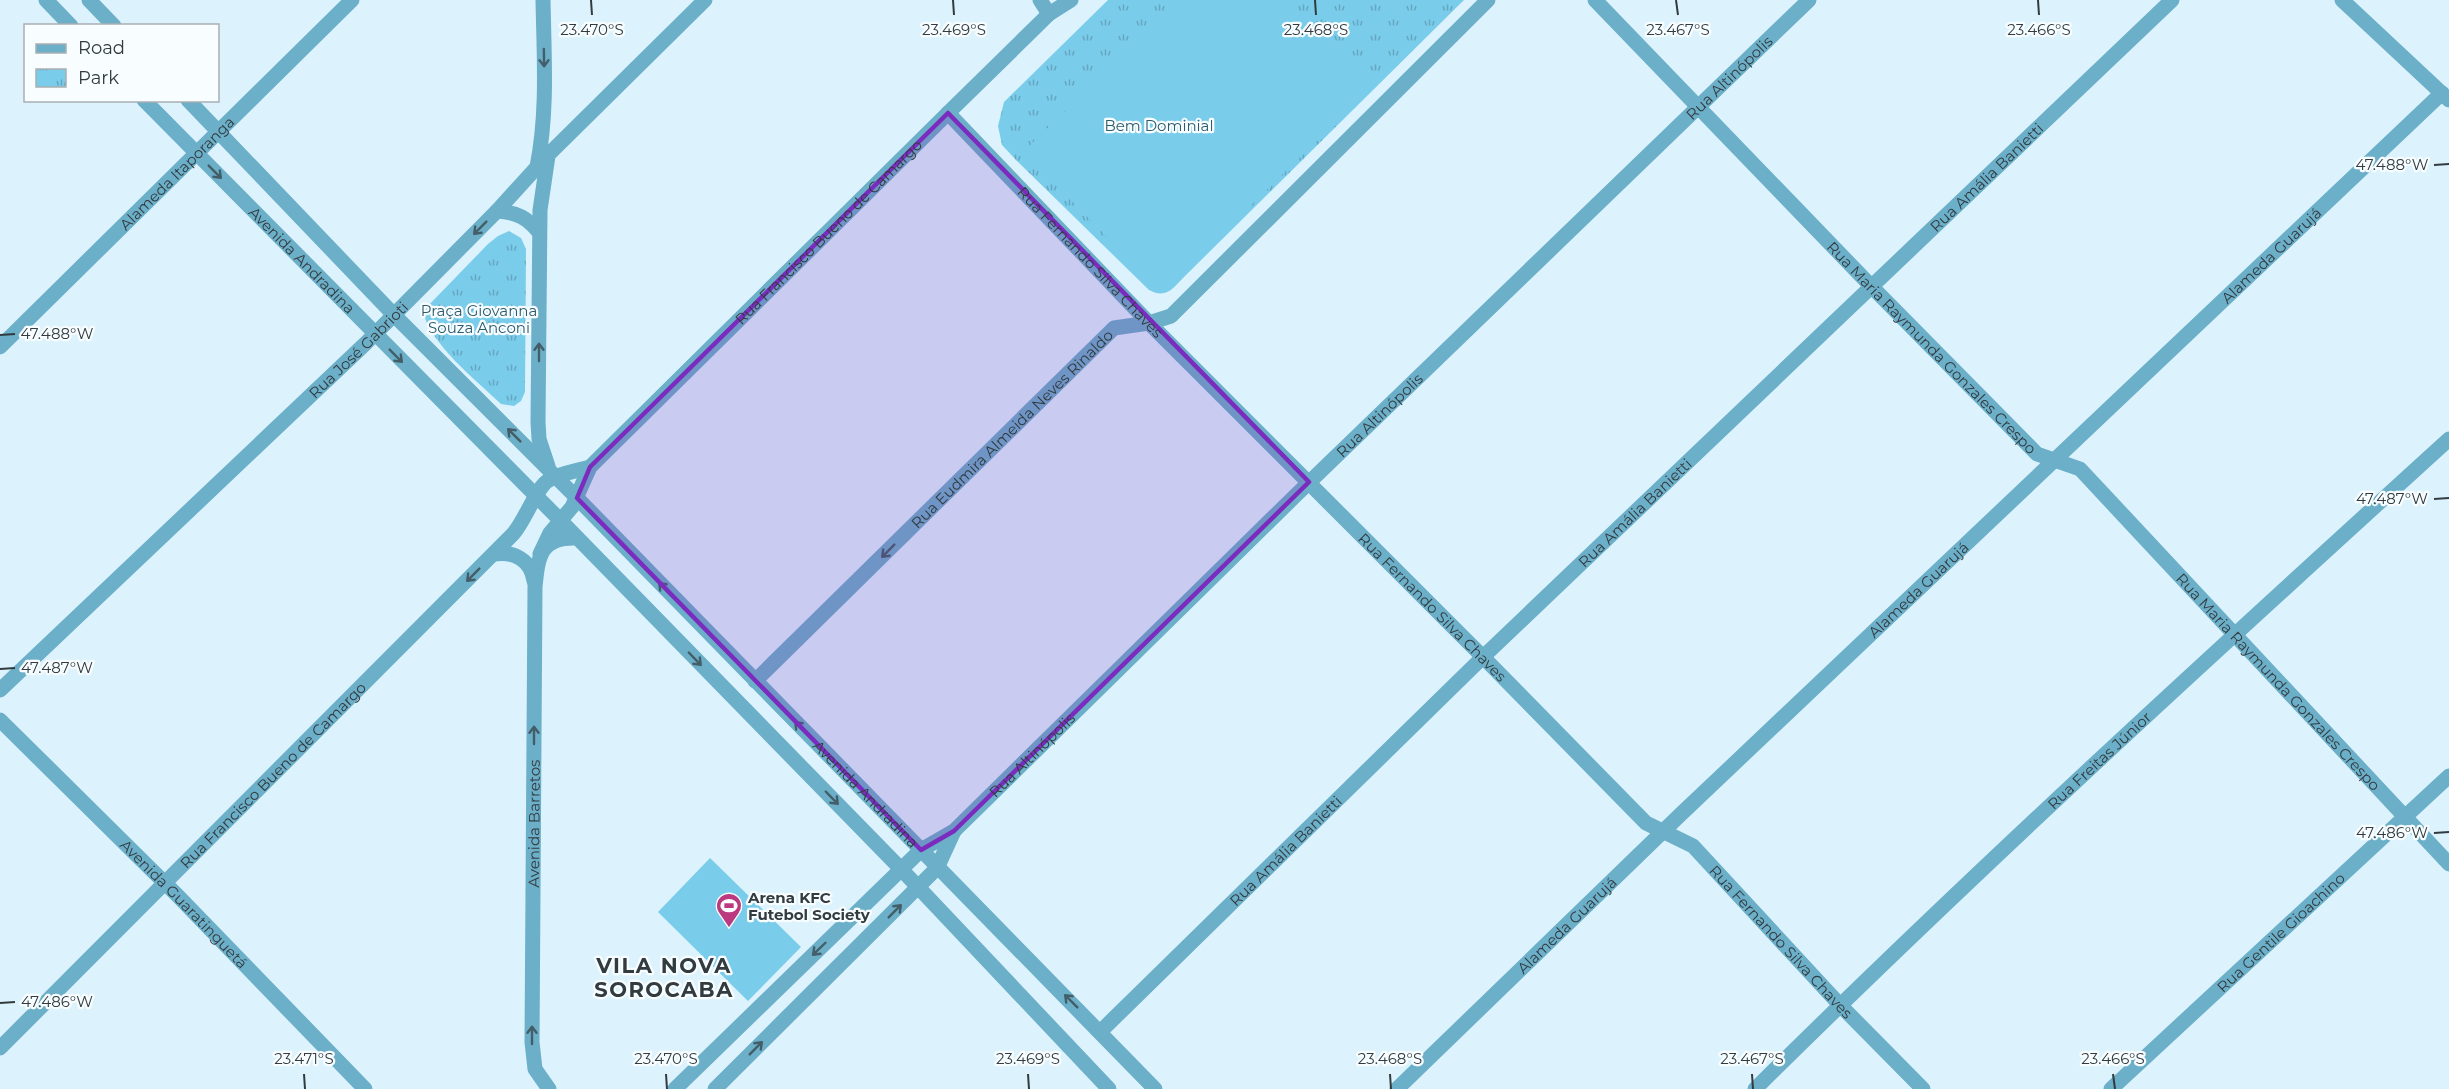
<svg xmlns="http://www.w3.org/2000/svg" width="2449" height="1089" font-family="Montserrat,sans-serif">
	<defs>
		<pattern id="park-tufts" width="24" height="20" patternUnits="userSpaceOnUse" patternTransform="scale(1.5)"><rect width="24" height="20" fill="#7acceb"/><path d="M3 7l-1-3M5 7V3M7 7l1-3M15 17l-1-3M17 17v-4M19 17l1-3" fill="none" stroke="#65a7c0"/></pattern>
	</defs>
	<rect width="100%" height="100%" fill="#dcf3fd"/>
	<path fill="url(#park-tufts)" d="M1108,0H1464L1187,274C1173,287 1168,300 1149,290L1016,160L1002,145L998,126L1004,102Z
		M509,231L521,238L526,249L525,392L521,401L514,406L501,404C477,381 429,343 423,311L488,244L498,236Z"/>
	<path fill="#7acceb" d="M1180,0H1286L1371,88L1161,293L1024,151Z
		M710,858L801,947L748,1001L658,912Z"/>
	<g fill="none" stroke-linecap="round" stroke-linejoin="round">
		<g stroke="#6cafc9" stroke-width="15">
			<path d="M46,0L71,26"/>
			<path d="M89,0L114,26"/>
			<path d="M1040,0L1049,14"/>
			<path id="s1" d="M1595,0L1872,287L2037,454L2080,469L2449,864"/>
			<path d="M2342,0L2449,100"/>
			<path id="s2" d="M144,100L560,520L901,869L1109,1089"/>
			<path id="s3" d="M188,100L394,315L577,498L1155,1089"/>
			<path id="s4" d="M948,113L1149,323L1483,657L1646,823L1693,846L1840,1005L1923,1089"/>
			<path d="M537,167C548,112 544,56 543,0"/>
			<path d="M497,211C517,212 527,218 539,232"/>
			<path id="s5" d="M0,347L352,0"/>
			<path d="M548,466L539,439L538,422L540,210L548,156"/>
			<path d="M494,554C514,551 531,560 534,581"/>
			<path id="s6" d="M540,554L550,533L572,507L590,467L948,113L1049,14L1071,0"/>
			<path id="s7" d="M755,681L1114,328L1149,323L1171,316L1488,0"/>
			<path id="s8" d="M0,690L366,343L497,211L548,155L705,0"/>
			<path id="s9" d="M0,720L178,896L365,1089"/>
			<path id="s10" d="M1101,1031L1483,657L2172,0"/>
			<path id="s11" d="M0,1048L513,534C525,521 537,486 549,480C561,473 577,471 590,467"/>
			<path id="s12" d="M549,1089L535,1069L532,1042L535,587C538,557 540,537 576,538"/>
			<path id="s13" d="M675,1089L921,850L954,831L1295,496L1809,0"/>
			<path d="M715,1089L937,868L954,831"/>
			<path id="s14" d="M1397,1089L1681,814L2442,93"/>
			<path id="s15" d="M1755,1089C1980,866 2215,652 2449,439"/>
			<path id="s16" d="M2111,1089L2449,776"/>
		</g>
	</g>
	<defs><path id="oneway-shaft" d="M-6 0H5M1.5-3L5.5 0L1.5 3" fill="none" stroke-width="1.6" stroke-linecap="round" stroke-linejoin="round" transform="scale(1.5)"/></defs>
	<g stroke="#435e68">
		<use href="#oneway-shaft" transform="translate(544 58) rotate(89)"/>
		<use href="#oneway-shaft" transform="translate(215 172) rotate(45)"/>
		<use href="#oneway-shaft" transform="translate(480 228) rotate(135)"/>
		<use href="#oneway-shaft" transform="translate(539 352) rotate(-90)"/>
		<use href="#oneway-shaft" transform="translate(396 356) rotate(45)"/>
		<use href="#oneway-shaft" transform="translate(514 435) rotate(-135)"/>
		<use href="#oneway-shaft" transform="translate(888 551) rotate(135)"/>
		<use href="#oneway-shaft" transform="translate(473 575) rotate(135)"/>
		<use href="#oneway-shaft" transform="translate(665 589) rotate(-134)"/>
		<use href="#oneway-shaft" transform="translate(695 659) rotate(46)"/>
		<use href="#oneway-shaft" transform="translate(801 728) rotate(-134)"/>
		<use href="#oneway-shaft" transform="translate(534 735) rotate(-90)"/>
		<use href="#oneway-shaft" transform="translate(832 798) rotate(46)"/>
		<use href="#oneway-shaft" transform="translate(895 911) rotate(-45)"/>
		<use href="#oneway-shaft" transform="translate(819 949) rotate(136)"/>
		<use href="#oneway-shaft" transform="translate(1071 1001) rotate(-135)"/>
		<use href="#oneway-shaft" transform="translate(532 1035) rotate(-90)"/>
		<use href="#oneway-shaft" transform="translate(756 1048) rotate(-45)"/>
	</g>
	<path fill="#7b2cbf" fill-opacity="0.2" stroke="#7b2cbf" stroke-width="4.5" stroke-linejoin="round" d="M948,113L1309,482L954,831L921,850L577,498L590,467Z"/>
	<path fill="none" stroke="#323b3f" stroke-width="2" d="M591,0L592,15M953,0L954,15M1315,0L1316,15M1676,0L1678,15M2038,0L2039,15M2434,165L2449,164M0,335L15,334M2434,499L2449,498M0,669L15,668M2434,833L2449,832M0,1003L15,1002M304,1074L305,1089M666,1074L667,1089M1028,1074L1029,1089M1390,1074L1391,1089M1752,1074L1753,1089M2113,1074L2115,1089"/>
	<defs>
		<symbol id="stadium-pin" viewBox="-11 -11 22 30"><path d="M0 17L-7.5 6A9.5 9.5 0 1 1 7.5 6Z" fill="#bc3980" stroke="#f8fdff"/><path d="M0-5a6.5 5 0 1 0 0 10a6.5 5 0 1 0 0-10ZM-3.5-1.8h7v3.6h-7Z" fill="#fff"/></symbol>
	</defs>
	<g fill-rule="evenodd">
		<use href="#stadium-pin" x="714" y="891" width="30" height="40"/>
	</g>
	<g text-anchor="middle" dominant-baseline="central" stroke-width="4.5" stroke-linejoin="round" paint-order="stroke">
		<g font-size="15" fill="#323b3f" stroke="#f8fdff">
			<text stroke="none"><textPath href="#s13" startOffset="1462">Rua Altinópolis</textPath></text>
			<text stroke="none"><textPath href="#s5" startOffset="248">Alameda Itaporanga</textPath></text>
			<text stroke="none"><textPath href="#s10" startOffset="1230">Rua Amália Banietti</textPath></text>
			<text stroke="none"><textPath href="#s6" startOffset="436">Rua Francisco Bueno de Camargo</textPath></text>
			<text stroke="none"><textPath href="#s14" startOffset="1208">Alameda Guarujá</textPath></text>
			<text stroke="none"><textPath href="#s2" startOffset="225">Avenida Andradina</textPath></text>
			<text stroke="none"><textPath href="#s4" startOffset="206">Rua Fernando Silva Chaves</textPath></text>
			<text stroke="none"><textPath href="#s1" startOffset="484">Rua Maria Raymunda Gonzales Crespo</textPath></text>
			<text stroke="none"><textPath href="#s8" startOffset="494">Rua José Gabrioti</textPath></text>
			<text stroke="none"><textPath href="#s13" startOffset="976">Rua Altinópolis</textPath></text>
			<text stroke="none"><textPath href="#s7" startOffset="360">Rua Eudmira Almeida Neves Rinaldo</textPath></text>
			<text stroke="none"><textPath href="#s10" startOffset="744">Rua Amália Banietti</textPath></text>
			<text stroke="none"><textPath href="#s14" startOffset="722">Alameda Guarujá</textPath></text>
			<text stroke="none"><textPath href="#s4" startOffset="692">Rua Fernando Silva Chaves</textPath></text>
			<text stroke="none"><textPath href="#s1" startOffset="970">Rua Maria Raymunda Gonzales Crespo</textPath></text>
			<text stroke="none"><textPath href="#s13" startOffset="490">Rua Altinópolis</textPath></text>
			<text stroke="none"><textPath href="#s15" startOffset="476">Rua Freitas Júnior</textPath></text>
			<text stroke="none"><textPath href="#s11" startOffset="386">Rua Francisco Bueno de Camargo</textPath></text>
			<text stroke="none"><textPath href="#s3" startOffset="970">Avenida Andradina</textPath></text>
			<text stroke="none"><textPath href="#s12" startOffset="270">Avenida Barretos</textPath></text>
			<text stroke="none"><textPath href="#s10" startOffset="258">Rua Amália Banietti</textPath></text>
			<text stroke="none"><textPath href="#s9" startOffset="260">Avenida Guaratinguetá</textPath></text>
			<text stroke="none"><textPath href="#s14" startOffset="236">Alameda Guarujá</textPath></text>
			<text stroke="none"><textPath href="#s16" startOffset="231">Rua Gentile Gioachino</textPath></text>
			<text stroke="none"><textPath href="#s4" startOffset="1178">Rua Fernando Silva Chaves</textPath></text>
		</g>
		<g font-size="15" fill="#2d5b6c" stroke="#f8fdff">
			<text x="1159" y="125">Bem Dominial</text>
			<text x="479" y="310">Praça Giovanna<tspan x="479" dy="17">Souza Anconi</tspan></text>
		</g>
		<g font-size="15" font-weight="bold" fill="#323b3f" stroke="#f8fdff" text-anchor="start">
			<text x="748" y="897">Arena KFC<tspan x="748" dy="17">Futebol Society</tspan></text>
		</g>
		<g font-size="21" font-weight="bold" letter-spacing="1.5" fill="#323b3f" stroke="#f8fdff">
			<text x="664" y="965">VILA NOVA<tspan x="664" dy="24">SOROCABA</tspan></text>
		</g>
	</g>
	<g font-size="15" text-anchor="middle" fill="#323b3f" stroke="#f8fdff" stroke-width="4.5" stroke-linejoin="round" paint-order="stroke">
		<text x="592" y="35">23.470°S</text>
		<text x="954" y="35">23.469°S</text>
		<text x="1316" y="35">23.468°S</text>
		<text x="1678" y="35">23.467°S</text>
		<text x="2039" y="35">23.466°S</text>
		<text x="2392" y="170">47.488°W</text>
		<text x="57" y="339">47.488°W</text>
		<text x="2392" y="504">47.487°W</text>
		<text x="57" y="673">47.487°W</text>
		<text x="2392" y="838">47.486°W</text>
		<text x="57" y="1007">47.486°W</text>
		<text x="304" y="1064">23.471°S</text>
		<text x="666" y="1064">23.470°S</text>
		<text x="1028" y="1064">23.469°S</text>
		<text x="1390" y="1064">23.468°S</text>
		<text x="1752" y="1064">23.467°S</text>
		<text x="2113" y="1064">23.466°S</text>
	</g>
	<rect x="24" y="24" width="195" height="78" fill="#f8fdff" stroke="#a9afb2" stroke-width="1.5"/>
	<rect x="36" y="44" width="30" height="9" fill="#6cafc9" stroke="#a9afb2" stroke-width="1.5"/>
	<text x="78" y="54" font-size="18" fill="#323b3f">Road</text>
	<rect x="36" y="69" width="30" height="18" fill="url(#park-tufts)" stroke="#a9afb2" stroke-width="1.5"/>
	<text x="78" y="84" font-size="18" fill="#323b3f">Park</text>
</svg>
